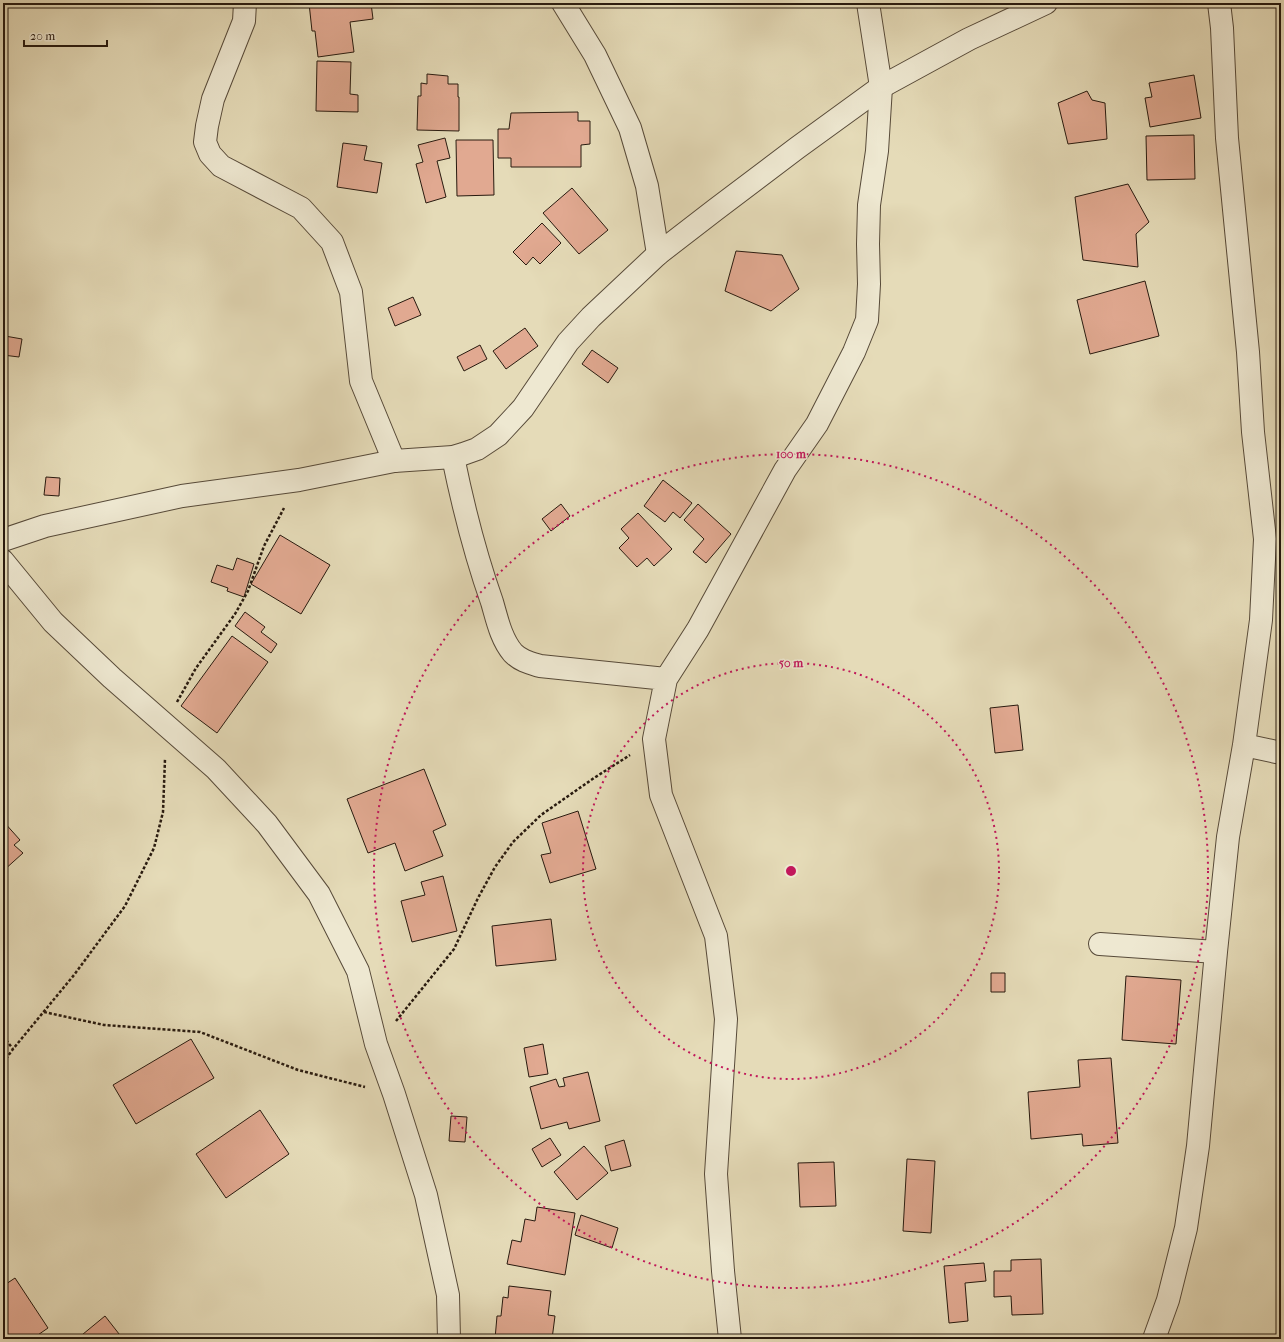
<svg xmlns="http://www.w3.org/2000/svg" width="1284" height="1342" font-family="'IM FELL French Canon',serif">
	<rect width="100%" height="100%" fill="#e5dbb8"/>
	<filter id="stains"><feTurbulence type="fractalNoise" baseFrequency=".005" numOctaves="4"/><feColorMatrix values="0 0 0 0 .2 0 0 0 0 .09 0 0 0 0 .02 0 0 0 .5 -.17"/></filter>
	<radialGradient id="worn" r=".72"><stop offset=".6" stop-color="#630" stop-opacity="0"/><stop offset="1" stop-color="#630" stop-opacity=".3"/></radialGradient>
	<path fill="#e1a991" stroke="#281a0f" d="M309,3H371L373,19L350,22L354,52L318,57L315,31H312Z
		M317,61L351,62L350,94L358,95V112L316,111Z
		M427,74L448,76V84H458V97H459V131L417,130L418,96H421V83L427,84Z
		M1194,75L1201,118L1150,127L1145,98L1152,97L1149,83Z
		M1087,91L1092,100L1105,103L1107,139L1068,144L1058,103Z
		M578,112V121H590V144L581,145V167H511V158H498V129H509L511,113Z
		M1194,135L1195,179L1147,180L1146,136Z
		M445,138L450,158L437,161L446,197L426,203L416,164L423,162L418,145Z
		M456,140H493L494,195L457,196Z
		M343,143L367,146L364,160L382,163L377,193L337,187Z
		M1128,184L1149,222L1136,234L1138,267L1083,260L1075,197Z
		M572,188L608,230L579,254L543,213Z
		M542,223L561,243L540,264L533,257L526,265L513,252Z
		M736,251L782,255L799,289L771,311L725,291Z
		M1145,281L1159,336L1090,354L1077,300Z
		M413,297L421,315L395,326L388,308Z
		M525,328L538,346L506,369L493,351Z
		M5,336L22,339L19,357L3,355Z
		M480,345L487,359L464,371L457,357Z
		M592,350L618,368L608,383L582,364Z
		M46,477L60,478L59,496L44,495Z
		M663,480L692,503L680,518L673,512L665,522L644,506Z
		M561,504L570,516L551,531L542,519Z
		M698,504L731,534L706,563L693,552L704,539L684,520Z
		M638,513L672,549L654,566L647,558L637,567L619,548L629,538L621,529Z
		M280,535L330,565L301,614L251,584Z
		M237,558L254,564L244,597L227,591L228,588L211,582L217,565L233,570Z
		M245,612L265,627L261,632L277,644L271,653L235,626Z
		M232,636L268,662L217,733L181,706Z
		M1018,705L1023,750L995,753L990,708Z
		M424,769L446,825L433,831L443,856L405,871L395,843L368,853L347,799Z
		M578,811L596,869L550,883L541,855L551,853L542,823Z
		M3,821L20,840L14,845L23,853L3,871Z
		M443,876L457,931L412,942L401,901L425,895L421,882Z
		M551,919L556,960L496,966L492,926Z
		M991,973H1005V992H991Z
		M1126,976L1181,980L1176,1044L1122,1040Z
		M191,1039L214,1078L136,1124L113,1085Z
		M543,1044L548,1074L529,1077L524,1048Z
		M1111,1058L1118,1143L1083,1146L1082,1134L1031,1139L1028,1092L1080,1087L1078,1060Z
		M588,1072L600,1121L569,1129L567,1122L541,1129L530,1087L556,1079L559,1087L565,1086L563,1078Z
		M260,1110L289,1154L226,1198L196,1154Z
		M451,1116L467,1117L465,1142L449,1141Z
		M550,1138L561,1155L542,1167L532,1149Z
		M624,1140L631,1166L611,1171L605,1146Z
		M584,1146L608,1173L577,1200L554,1172Z
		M907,1159L935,1161L931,1233L903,1231Z
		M834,1162L836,1206L800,1207L798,1163Z
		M537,1207L575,1213L565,1275L507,1264L512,1240L521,1242L525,1219L535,1221Z
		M581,1215L618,1228L612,1248L575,1235Z
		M1041,1259L1043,1314L1012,1315L1011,1296L994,1297V1271H1011V1260Z
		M984,1263L986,1281L965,1283L968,1321L949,1323L944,1266Z
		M15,1278L48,1328L32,1339H3V1286Z
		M509,1286L551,1291L548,1315L555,1316L552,1339H495L497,1316H501L503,1297L508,1298Z
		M105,1316L123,1339H77Z"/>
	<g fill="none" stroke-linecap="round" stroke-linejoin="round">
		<defs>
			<path id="minor" d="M245,3L244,21L213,99L207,126L205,142L210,154L221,166L301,208L332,242L351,292L361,381L394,461
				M563,3L595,55L630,128L647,186L658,254
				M453,457C463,506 475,554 492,602C497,619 501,639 513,653C521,661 530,663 540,666L666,679
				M3,561L53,622L112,678L216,769L267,824L319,894L358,971L376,1044L394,1094L426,1195L448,1295L449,1339
				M1244,745L1281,753
				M1100,944L1216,952
				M730,1339L723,1271L716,1174L726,1019L716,936L661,795L654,739L666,679L698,629L785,470L817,424L854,352L867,320L869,284L868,244L869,205L877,151L881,87L868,3
				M1154,1339L1168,1300L1186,1228L1198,1146L1216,952L1228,837L1244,745L1261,620L1265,539L1253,432L1248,352L1227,138L1222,28L1219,3"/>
			<path id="tertiary" d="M3,540L45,526L182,496L299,480L394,461L453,457L463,454L477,449L498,435L523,408L568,342L591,317L658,254L715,210L797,148L881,87L969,39L1046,3"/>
		</defs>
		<use href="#minor" stroke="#574a39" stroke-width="24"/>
		<use href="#tertiary" stroke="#574a39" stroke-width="24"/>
		<path stroke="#281a0f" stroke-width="2.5" stroke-dasharray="3 2" stroke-linecap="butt" d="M177,702L196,668L235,614L248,591L264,546L284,508
			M44,1012L104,1025L200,1032L298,1070L365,1087
			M396,1021L454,949L478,898L495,867L513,842L541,815L594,778L630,755
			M3,1036L13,1049
			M3,1063L13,1049L74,975L125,906L154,848L163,812L165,759"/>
		<use href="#minor" stroke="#eee8d1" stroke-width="22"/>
		<use href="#tertiary" stroke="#eee8d1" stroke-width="22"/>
	</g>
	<g fill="none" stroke="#c2185b" stroke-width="2" stroke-dasharray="2 4">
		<circle cx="791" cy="871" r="208"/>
		<circle cx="791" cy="871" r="417"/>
	</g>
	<circle cx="791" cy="871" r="6" fill="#c2185b" stroke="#eee8d1" stroke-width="2"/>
	<g font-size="12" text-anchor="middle" font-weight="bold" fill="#c2185b" stroke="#eee8d1" stroke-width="3" stroke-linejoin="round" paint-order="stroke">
		<text x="791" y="458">100 m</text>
		<text x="791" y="667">50 m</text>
	</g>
	<rect width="1284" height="1342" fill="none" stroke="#e5dbb8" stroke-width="16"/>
	<rect x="4" y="4" width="1276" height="1334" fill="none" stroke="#281a0f" stroke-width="2"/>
	<rect x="8" y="8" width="1268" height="1326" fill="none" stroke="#281a0f"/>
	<path d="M24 40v6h83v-6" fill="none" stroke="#281a0f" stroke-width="2"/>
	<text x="30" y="40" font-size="12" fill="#281a0f" stroke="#eee8d1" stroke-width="3" paint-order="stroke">20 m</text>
	<rect width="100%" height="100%" filter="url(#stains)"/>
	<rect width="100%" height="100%" fill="url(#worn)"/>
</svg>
